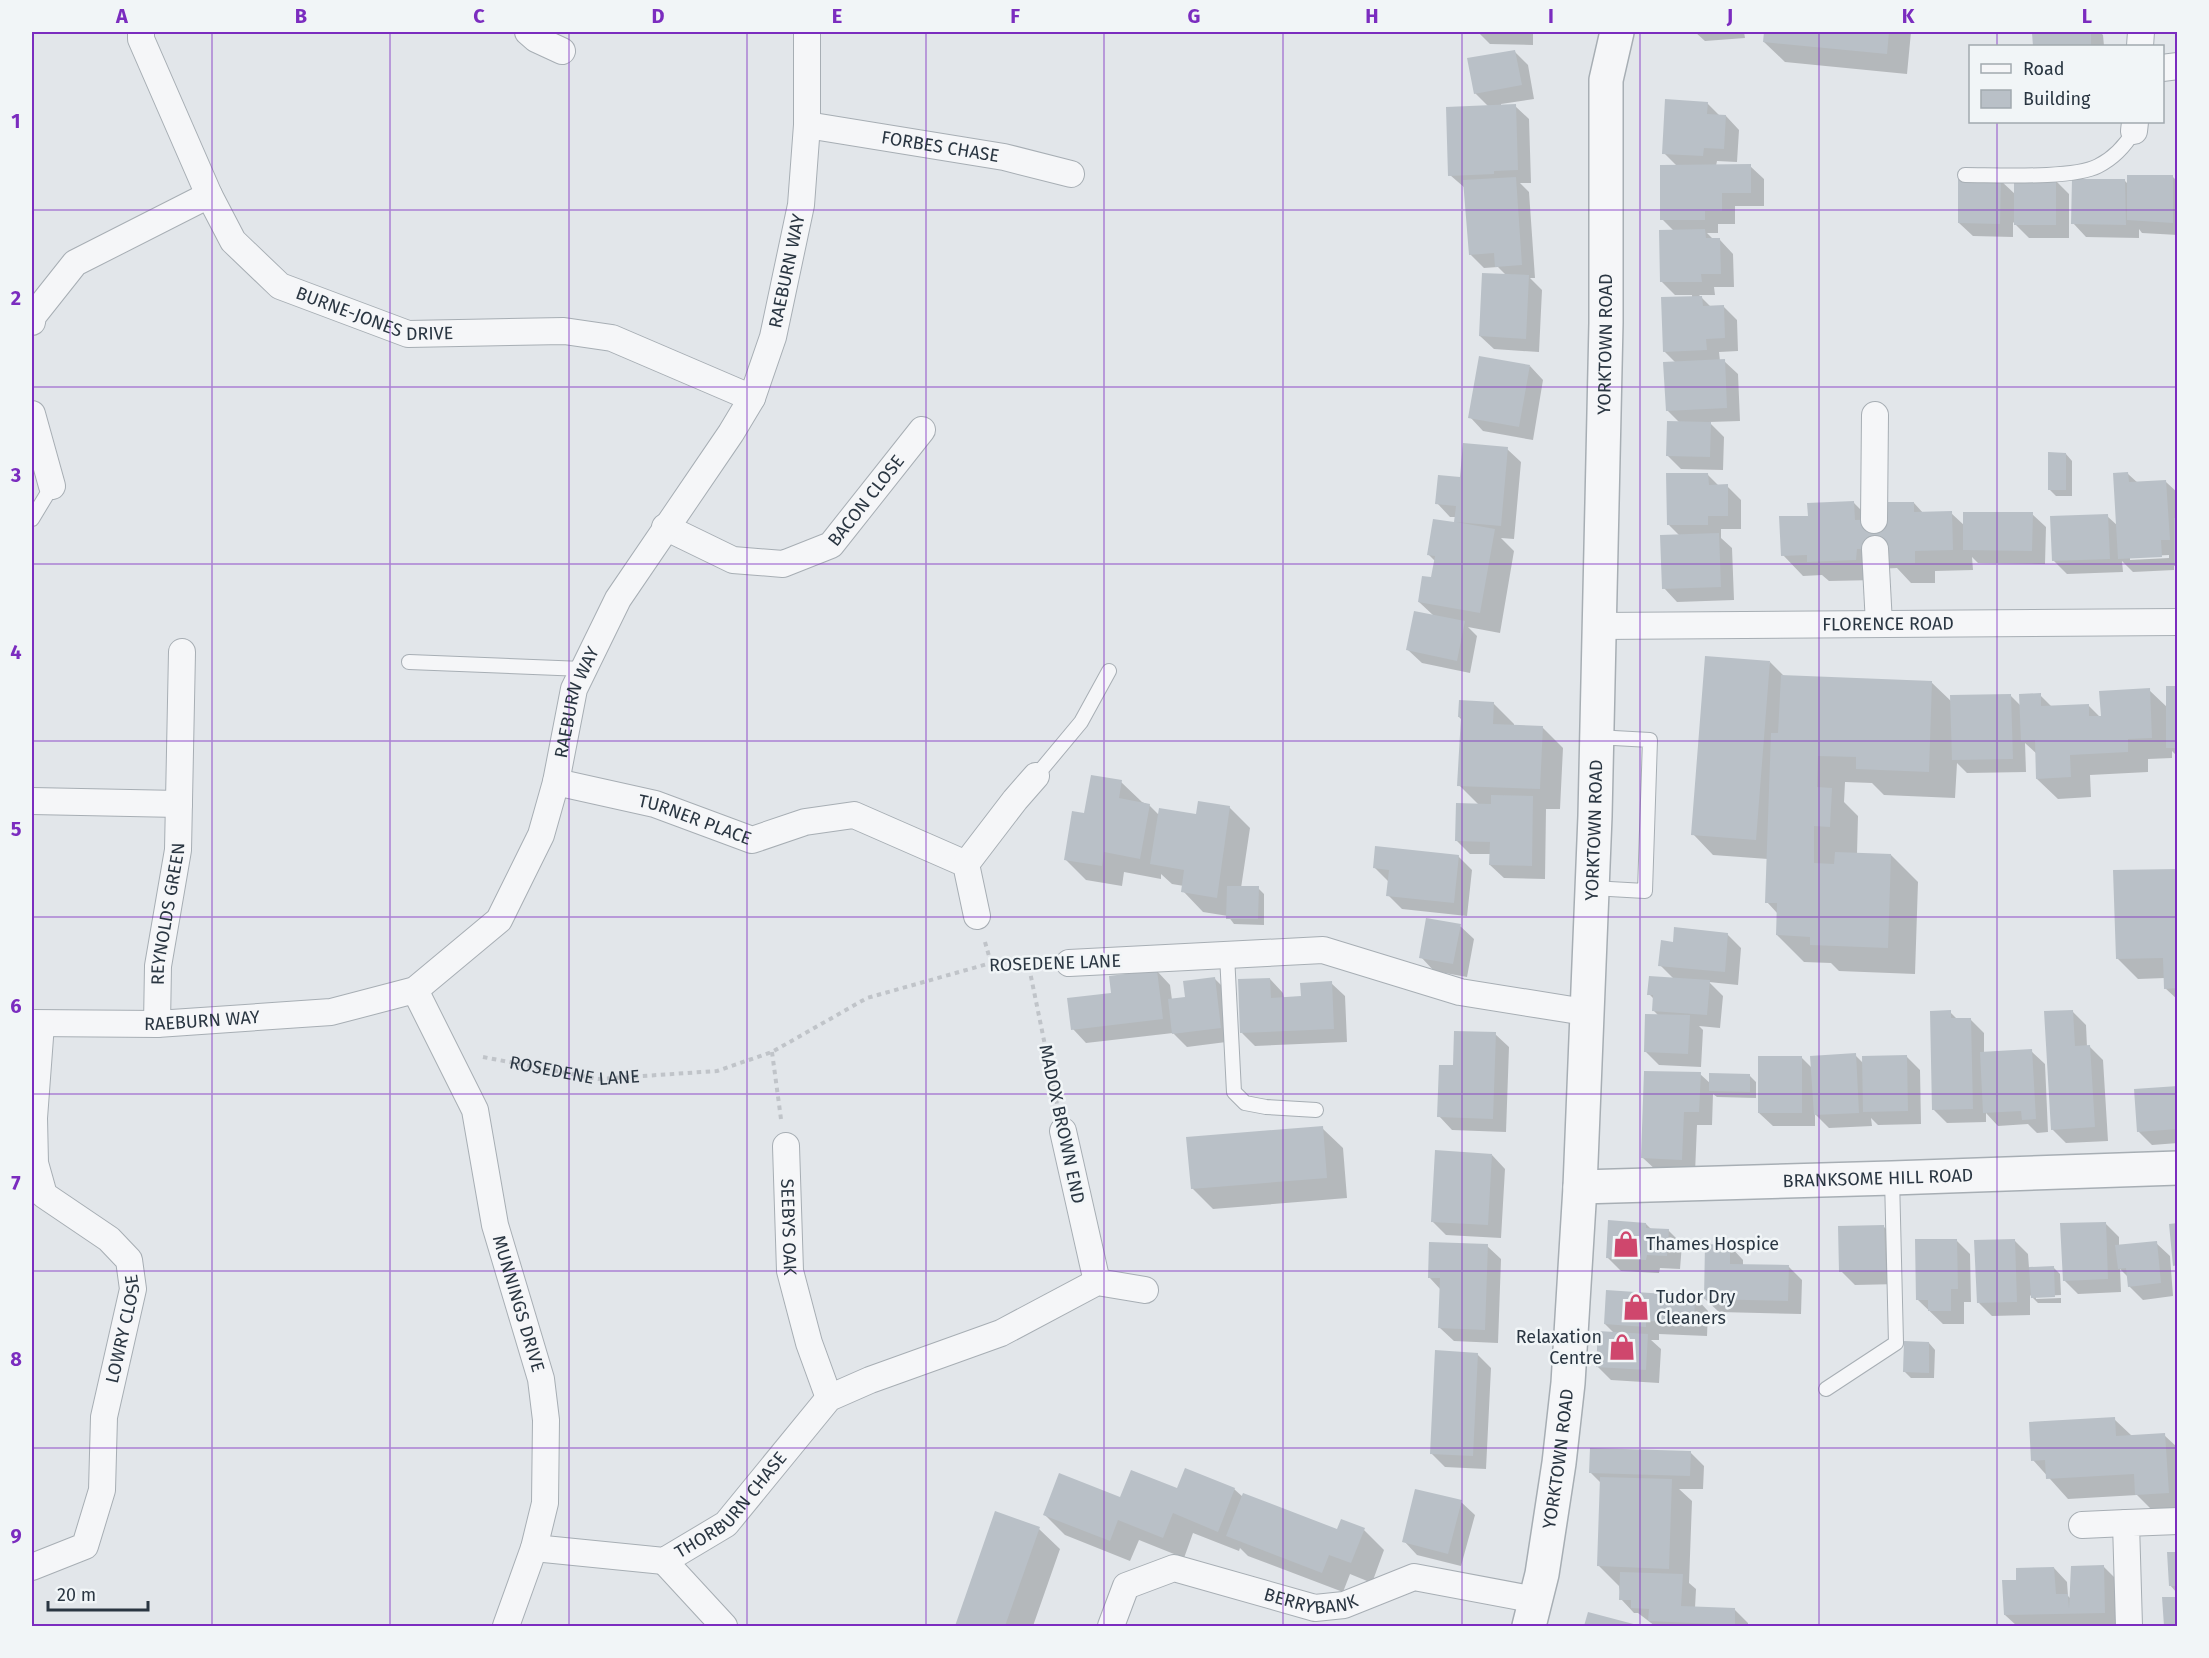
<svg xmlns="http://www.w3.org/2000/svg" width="2209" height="1658" font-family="'Fira Sans',sans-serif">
	<rect width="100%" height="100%" fill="#e2e6ea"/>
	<path fill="#0003" fill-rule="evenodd" d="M1478,32H1533V45L1490,44Z
		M1695,32H1744L1745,38L1705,41Z
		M1765,32H1911L1907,74L1785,62L1764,42Z
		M2051,32H2100L2103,35L2104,46H2034V34H2051Z
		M1514,51L1528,65L1534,99L1501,104V106H1515L1529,119L1531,183H1520L1529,192L1535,278H1530L1542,290L1539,352L1494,349L1480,336L1507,276L1498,267L1484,268L1470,254L1465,188L1450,175L1489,107L1475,93Z
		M1707,103L1720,116H1726L1739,130L1737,162L1717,161L1716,166H1750L1764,179V206H1735V224H1718V233H1707L1714,240H1720L1733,254L1734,287H1714L1715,295H1699L1711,307L1723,306L1737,320L1738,351L1719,352L1720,361H1724L1738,374L1740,421L1709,422L1724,437L1723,470L1681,469L1667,455L1680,423L1667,410L1676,363L1664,351L1692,298V295H1675L1661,281L1674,231L1662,219L1677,166L1664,153Z
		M2172,176L2178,182V235L2142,233L2139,229V238L2086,237L2073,223L2124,180L2129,185Z
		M2000,180L2016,195L2055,180L2069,194V238H2029L2013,222V237L1973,236L1959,223Z
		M1530,366L1543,380L1533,440L1483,431L1470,417Z
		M1507,449L1521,462L1514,539L1501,538L1514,551L1500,633L1468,627L1477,636L1470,673L1422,663L1408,650L1434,616L1419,602L1432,579L1435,561L1428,554L1459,525L1455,522L1456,517H1450L1437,503L1461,479Z
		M2066,454L2072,461V496H2056L2049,489Z
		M1707,474L1719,486H1727L1741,500V529H1721V538L1732,548L1734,600L1677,602L1664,588L1680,536L1669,525Z
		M2128,474L2138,483L2166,482L2178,493V567L2174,564V570L2133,572L2122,561L2123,572L2067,574L2053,560L2107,516L2118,526ZM2169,555V558L2130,560V557Z
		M1854,503L1872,521H1890L1914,503L1924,514L1951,513L1965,526L2032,514L2046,527L2045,564L1978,563L1972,557L1973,570L1935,571V583H1911L1897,568L1877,569L1876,580L1829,581L1822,575L1803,576L1783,555L1809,517Z
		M1770,662L1784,676L1931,682L1952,702L2010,695L2021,706L2040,695L2052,707L2088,705L2100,717L2149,690L2168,708L2178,688V757L2172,751V758L2148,759V772L2090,775L2091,797L2058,799L2037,779V754L2025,743L2026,772L1967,773L1957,763L1955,798L1884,795L1872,783L1845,782L1844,802L1858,816L1857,854L1891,855L1918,882L1915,974L1839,971L1831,963L1804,962L1777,935L1778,914L1767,902L1768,859L1713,855L1693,834Z
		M1493,703L1514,724V726L1543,728L1563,748L1560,809H1546L1545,879L1504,878L1490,865L1491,854H1470L1457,841L1479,805L1459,785L1462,720L1459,717Z
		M1121,782L1142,802L1149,805L1159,815L1197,816L1229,807L1250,828L1241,888H1258L1264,894V925L1234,924L1228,916L1203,912L1183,891L1184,886L1172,884L1161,874V879L1124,872L1122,886L1086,880L1065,859L1085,815Z
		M1458,856L1472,870L1467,916L1402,909L1388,895V881L1374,867Z
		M2178,870V1000L2165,988V978L2138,979L2117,958Z
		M1460,926L1474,939L1467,977L1434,971L1421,957Z
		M1727,934L1741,948L1738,985L1709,982L1723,996L1720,1028L1699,1026L1703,1030L1701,1067L1659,1065L1646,1052L1659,1016L1653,1010L1654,999L1649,994L1674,979L1660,965L1674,944Z
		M1157,971L1170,985L1172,1000L1186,998L1215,979L1228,992L1234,1041L1187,1047L1173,1033L1086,1043L1073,1029L1113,994Z
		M1270,979L1283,993L1284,999L1302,998L1331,983L1345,996L1347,1042L1255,1046L1242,1033Z
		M2072,1011L2086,1025L2087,1047L2089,1046L2103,1060L2108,1141L2066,1143L2052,1129Z
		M1950,1012L1958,1020L1970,1019L1984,1033V1053L2031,1051L2045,1064L2048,1132L2037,1133L2028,1124L1998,1126L1986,1113V1122L1947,1123L1933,1109Z
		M1495,1034L1509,1047L1506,1132L1452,1130L1439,1116L1455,1067Z
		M1855,1055L1863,1063L1907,1057L1920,1070L1921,1124L1878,1125L1871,1118L1872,1126L1829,1128L1815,1114V1126H1773L1759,1113L1801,1057L1812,1068Z
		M1700,1074L1711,1084L1750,1076L1756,1082V1098L1717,1097L1713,1094L1712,1125H1697L1695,1173L1657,1171L1643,1158Z
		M2178,1087V1143L2152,1145L2138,1131Z
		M1322,1128L1343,1148L1347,1198L1213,1209L1192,1188Z
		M1492,1155L1505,1169L1501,1238L1446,1235L1432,1221Z
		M2105,1223L2119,1237V1246L2156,1243L2170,1256L2173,1296L2143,1300L2129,1286V1278L2120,1269L2121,1292L2078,1294L2064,1280Z
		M1646,1224L1651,1229L1668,1230L1682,1244L1680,1269L1660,1268L1659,1273L1621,1271L1607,1257Z
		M1884,1227L1898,1240L1899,1284L1855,1285L1841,1271Z
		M1956,1240L1970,1254L1971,1302H1964V1324H1943L1918,1300Z
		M2015,1241L2028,1254L2029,1268L2053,1267L2060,1274L2061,1295L2036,1296V1299L2061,1298V1303H2038L2030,1295V1315L1992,1316L1979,1303Z
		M1487,1246L1501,1259L1498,1343L1454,1341L1440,1328L1441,1290L1429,1277Z
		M1730,1246L1743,1260V1266L1789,1267L1802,1280L1801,1314L1719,1312L1705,1299Z
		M1695,1297L1708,1311L1707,1336L1659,1334V1340H1651L1661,1349L1659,1383L1611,1380L1598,1367L1615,1334L1605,1324Z
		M1929,1343L1935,1350L1934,1378H1911L1905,1372Z
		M1477,1354L1491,1368L1486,1469L1445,1467L1431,1453Z
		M2114,1419L2132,1436L2164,1435L2178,1448V1514L2157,1515L2137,1495L2068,1499L2033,1460Z
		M1690,1452L1704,1466L1703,1489H1679L1692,1501L1689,1583L1696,1589L1695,1608L1735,1610L1748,1623V1626H1655L1638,1613H1634L1621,1599L1619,1586L1599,1566L1602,1484L1591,1473Z
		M1234,1489L1243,1497L1338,1531L1364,1530L1384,1550L1372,1583L1350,1574L1343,1592L1248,1556L1240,1548L1239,1551L1193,1533L1184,1558L1139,1540L1130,1561L1065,1535L1045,1515L1121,1499L1178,1490Z
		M1461,1502L1475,1515L1461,1566L1417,1555L1404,1541Z
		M996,1513L1039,1529L1060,1549L1033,1626H956Z
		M2178,1554V1592H2176L2170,1585Z
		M2104,1567L2117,1580L2118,1626H2017L2005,1615L2017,1581L2054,1568L2067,1582L2068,1596L2071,1599Z
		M1589,1614L1638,1626H1586Z"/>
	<path fill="#b9c0c7" d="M1764,32H1889L1887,54L1763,42Z
		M2091,32V46H2033L2032,33Z
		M1515,50L1522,85L1474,94L1467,58Z
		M1665,99L1708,102L1707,114L1726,115L1724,149L1704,148L1703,156L1662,154Z
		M1516,104L1518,170L1494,171V174L1448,176L1446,107Z
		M1751,164V193H1722V211H1705V220H1660V165Z
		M2127,175H2173V223L2127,220Z
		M1516,177L1522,265L1495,267L1494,253L1469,255L1463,180Z
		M1958,178H2001L2000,224L1958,223Z
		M2014,179H2056V225H2014Z
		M2072,179H2125L2126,225L2071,224Z
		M1705,229L1706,238H1720L1721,274H1701L1702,282H1660L1659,230Z
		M1482,273L1529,275L1526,339L1479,336Z
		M1702,296L1703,306L1724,305L1725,338L1706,339L1707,350L1663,352L1661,297Z
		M1479,356L1530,365L1519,427L1468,418Z
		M1725,359L1727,408L1666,411L1663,362Z
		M1667,421L1711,422L1710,457L1666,456Z
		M1463,443L1508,447L1501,526L1456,522L1495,529L1480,613L1418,602L1422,576L1431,577L1435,556L1427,555L1433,519L1454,522L1456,506L1435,504L1438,475L1460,477Z
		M2048,452L2066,453V490H2048Z
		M2128,472L2129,482L2166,480L2170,540H2161L2162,557L2118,559L2113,473Z
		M1666,473H1708L1709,485L1728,484V516H1708V525H1667Z
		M1854,501L1855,520L1888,519V502H1914V512L1952,511L1953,550L1915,551V563H1889V548L1857,549L1856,560L1807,562V555L1781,556L1779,516H1808L1807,503Z
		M1963,512H2033L2032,551L1963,550Z
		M2108,514L2110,559L2052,561L2050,516Z
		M2174,518H2178V566H2174Z
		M1719,533L1721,587L1662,589L1660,535Z
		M1414,611L1465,621L1457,661L1406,650Z
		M1705,656L1770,661L1756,840L1691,835Z
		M1781,675L1932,681L1929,772L1856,769V757L1818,756L1817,787L1832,788L1830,827L1814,826V863L1834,864L1835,852L1891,854L1888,948L1810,945V937L1776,935L1777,903H1765L1771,733H1778Z
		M2166,686H2178V748H2166Z
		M2150,688L2152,738L2128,739V752L2070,755L2071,777L2036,779L2035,740L2021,741L2019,694L2041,693V706L2089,704V716H2101L2099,691Z
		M2011,694L2013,759L1952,760L1950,695Z
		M1459,700L1494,702L1493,724L1543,726L1540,789L1457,786L1461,717H1458Z
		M1091,775L1122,780L1119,798L1150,804L1140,859L1104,852L1102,866L1064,860L1072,811L1084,813Z
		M1491,795L1533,796L1532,866L1489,865L1490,842L1455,841L1456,803L1491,804Z
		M1198,801L1230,806L1217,898L1181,892L1184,870L1150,864L1159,808L1196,814Z
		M1375,846L1459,855L1454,903L1386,896L1389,870L1373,868Z
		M2178,869V988L2164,989L2163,958L2116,959L2113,870Z
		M1227,886H1259L1258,919H1226Z
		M1426,918L1461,924L1453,964L1419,958Z
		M1674,927L1728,933L1725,972L1658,966L1661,940L1673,942Z
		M1157,970L1163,1019L1071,1030L1067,998L1111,993L1109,976Z
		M1649,976L1710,980L1707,1015L1652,1011L1653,995H1647Z
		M1215,977L1221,1028L1172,1034L1168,999L1185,997L1183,981Z
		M1270,978L1271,998L1301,996L1300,983L1332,981L1334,1029L1240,1033L1238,979Z
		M1951,1010V1018H1971L1973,1109L1932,1110L1930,1011Z
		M2073,1010L2075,1046L2090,1045L2095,1127L2051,1130L2044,1011Z
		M1645,1014L1690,1015L1688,1054L1644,1052Z
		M1454,1031L1496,1032L1493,1119L1437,1117L1439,1065H1453Z
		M2032,1049L2036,1119L2022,1120L2021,1111L1983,1113L1980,1052Z
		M1856,1053L1859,1113L1814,1115L1810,1056Z
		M1907,1055L1908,1111L1863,1112L1862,1056Z
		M1758,1056H1802V1113H1758Z
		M1644,1071L1701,1072L1699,1112H1684L1682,1160L1641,1158Z
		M1709,1073L1750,1074V1092L1709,1091Z
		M2178,1086V1129L2137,1132L2134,1089Z
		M1323,1126L1327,1178L1191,1189L1186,1137Z
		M1435,1150L1492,1154L1488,1225L1431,1222Z
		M1608,1220L1646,1223V1228L1669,1229L1667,1256L1647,1255L1646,1260L1606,1258Z
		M2106,1222L2108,1279L2063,1281L2060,1223Z
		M2178,1223V1265L2173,1266L2169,1224Z
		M1884,1225L1886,1271L1839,1272L1838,1226Z
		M1915,1239H1957L1958,1289H1951V1311H1928V1300H1916Z
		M2015,1239L2017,1302L1977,1303L1974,1240Z
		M2157,1241L2161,1283L2128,1287L2126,1268L2118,1269L2115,1245Z
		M1429,1242L1488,1244L1485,1330L1438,1328L1440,1278H1428Z
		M1705,1244L1730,1245V1264L1789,1265L1788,1301L1704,1299Z
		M2054,1266L2055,1297L2031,1298L2029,1267Z
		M1606,1290L1695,1296L1694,1323L1646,1321V1327L1604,1324Z
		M1598,1331L1648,1334L1646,1370L1596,1367Z
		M1904,1341L1929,1342V1373L1903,1372Z
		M1435,1350L1478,1353L1473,1456L1430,1454Z
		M2115,1417L2116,1436L2165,1433L2169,1493L2135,1495L2134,1474L2046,1479L2045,1460L2031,1461L2029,1422Z
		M1590,1448L1691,1451L1690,1476L1589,1473Z
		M1185,1468L1235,1488L1218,1532L1173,1513L1163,1538L1118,1520L1110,1541L1043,1515L1059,1473L1120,1497L1131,1470L1177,1488Z
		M1600,1477L1672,1479L1669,1569L1597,1566Z
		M1415,1489L1462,1500L1448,1554L1402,1542Z
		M1243,1493L1337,1529L1341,1519L1365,1528L1351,1563L1329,1555L1322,1573L1226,1536Z
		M995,1511L1040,1527L1005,1626H955Z
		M2167,1552H2178V1586H2169Z
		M2104,1565L2105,1613L2004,1615L2002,1580H2016V1568L2054,1567L2056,1594H2068L2069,1609L2071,1566Z
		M1620,1572L1683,1574L1681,1606L1735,1608V1625L1648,1621L1649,1609L1631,1608V1600H1619Z
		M2162,1597H2178V1626H2164Z
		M1588,1612L1641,1626H1584Z"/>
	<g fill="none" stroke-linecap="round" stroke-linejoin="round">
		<defs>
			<path id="service" d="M1965,175C1997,175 2073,179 2098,166C2114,158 2125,146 2134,131
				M32,519L52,486
				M409,662L583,669
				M1036,776L1081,722L1109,671
				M1592,888L1645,891L1650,740L1596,737
				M1227,955L1234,1092L1245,1103L1266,1107L1316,1110
				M1826,1389L1896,1343L1892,1178"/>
			<g id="minor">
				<path id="s2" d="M141,32V39L209,195L233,241L280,286L408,334L564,331L612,338L752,398"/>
				<path d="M528,32L536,39L562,51"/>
				<path d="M2140,46L2141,32"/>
				<path d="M2162,68L2178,66"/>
				<path id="s3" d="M807,125L1004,157L1071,174"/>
				<path d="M2134,131L2135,122"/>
				<path d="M32,322L33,316L75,263L209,195"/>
				<path d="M32,414L52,486"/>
				<path d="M1874,520L1875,415"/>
				<path id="s4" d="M665,527L733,560L783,564L831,545L922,430"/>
				<path d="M1875,549L1879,624"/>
				<path id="s5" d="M1598,626L2178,622"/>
				<path id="s6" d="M556,782L655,804L752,840L805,822L854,815L966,864L977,916"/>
				<path d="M32,801L179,804"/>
				<path d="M966,864L1015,800L1036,776"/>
				<path d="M1069,963L1323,950L1460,992L1585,1012"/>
				<path id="s7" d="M415,990L475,1110L495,1225L541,1379L546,1420L545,1503L534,1548L506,1626"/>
				<path id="s8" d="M32,1023L157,1024L331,1012L415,990L499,920L541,835L556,782L574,689L618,599L731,433L752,398L773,337L801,205L807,125V32"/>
				<path id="s9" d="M157,1024L158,966L178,850L182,652"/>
				<path d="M1063,1131L1097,1282"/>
				<path id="s10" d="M786,1146L790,1271L809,1343L829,1398"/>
				<path d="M2082,1525L2126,1523"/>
				<path id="s11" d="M534,1548L664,1561L726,1524L829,1398L870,1380L1001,1333L1097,1282L1145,1290"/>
				<path d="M664,1561L724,1626"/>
				<path id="s12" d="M32,1567L85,1546L102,1490L104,1417L133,1289L129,1260L109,1239L44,1195L35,1163L34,1118L41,1024"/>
				<path id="s13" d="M1111,1626L1126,1586L1174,1568L1315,1608L1344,1605L1414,1577L1536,1600"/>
				<path d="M2129,1626L2126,1523L2178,1521"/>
			</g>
			<g id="tertiary">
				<path id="s14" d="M1580,1187L1892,1178L2178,1168"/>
				<path id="s15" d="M1529,1626L1542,1574L1559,1463L1568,1383L1580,1187L1595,816L1602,503L1606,323V80L1617,32"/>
			</g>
		</defs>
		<use href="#service" stroke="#a7aeb4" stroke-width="16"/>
		<use href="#minor" stroke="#a7aeb4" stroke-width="28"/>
		<use href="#tertiary" stroke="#a7aeb4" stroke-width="36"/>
		<g stroke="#c0c4c9" stroke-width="4" stroke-dasharray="4.5 4.5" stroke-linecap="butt">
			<path d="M985,942L991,963"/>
			<path d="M1029,967L1057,1104"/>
			<path d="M772,1052L781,1119"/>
			<path id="s1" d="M483,1057L598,1079L717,1071L772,1052L867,998L991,963L1029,967L1041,966"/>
		</g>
		<use href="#service" stroke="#f5f6f8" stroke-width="14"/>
		<use href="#minor" stroke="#f5f6f8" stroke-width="26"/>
		<use href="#tertiary" stroke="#f5f6f8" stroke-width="33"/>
	</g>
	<path fill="none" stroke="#7b2cbf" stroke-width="1.5" stroke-opacity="0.55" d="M212,32V1626M390,32V1626M569,32V1626M747,32V1626M926,32V1626M1104,32V1626M1283,32V1626M1462,32V1626M1640,32V1626M1819,32V1626M1997,32V46M1997,122V1626M32,210H2178M32,387H2178M32,564H2178M32,741H2178M32,917H2178M32,1094H2178M32,1271H2178M32,1448H2178"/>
	<defs>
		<symbol id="shop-bare" viewBox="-9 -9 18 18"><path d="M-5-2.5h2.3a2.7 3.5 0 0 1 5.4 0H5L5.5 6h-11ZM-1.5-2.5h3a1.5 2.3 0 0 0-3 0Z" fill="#cf476d" stroke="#f1f5f7" stroke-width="2.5" paint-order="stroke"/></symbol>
	</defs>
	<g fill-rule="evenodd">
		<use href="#shop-bare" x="1607" y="1225" width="38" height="38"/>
		<use href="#shop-bare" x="1617" y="1288" width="38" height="38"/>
		<use href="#shop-bare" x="1603" y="1328" width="38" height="38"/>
	</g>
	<g text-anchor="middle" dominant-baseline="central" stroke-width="5" stroke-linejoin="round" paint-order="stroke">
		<g font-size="18" fill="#2a3642" stroke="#f1f5f7">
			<text stroke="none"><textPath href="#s3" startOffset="135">FORBES CHASE</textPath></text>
			<text stroke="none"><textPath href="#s8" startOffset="1214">RAEBURN WAY</textPath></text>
			<text stroke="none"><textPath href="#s2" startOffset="394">BURNE-JONES DRIVE</textPath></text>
			<text stroke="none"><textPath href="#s15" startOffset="1286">YORKTOWN ROAD</textPath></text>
			<text stroke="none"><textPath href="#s4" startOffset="234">BACON CLOSE</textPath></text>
			<text stroke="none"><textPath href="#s5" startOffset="290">FLORENCE ROAD</textPath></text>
			<text stroke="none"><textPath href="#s8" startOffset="728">RAEBURN WAY</textPath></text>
			<text stroke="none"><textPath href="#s6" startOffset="144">TURNER PLACE</textPath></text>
			<text stroke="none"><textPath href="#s15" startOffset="800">YORKTOWN ROAD</textPath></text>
			<text stroke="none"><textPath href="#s9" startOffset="111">REYNOLDS GREEN</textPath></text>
			<text transform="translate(1055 963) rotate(-2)">ROSEDENE LANE</text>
			<text stroke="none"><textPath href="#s8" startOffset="170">RAEBURN WAY</textPath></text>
			<text stroke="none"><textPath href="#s1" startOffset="93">ROSEDENE LANE</textPath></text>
			<text transform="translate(1062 1124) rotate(78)">MADOX BROWN END</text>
			<text stroke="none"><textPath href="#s14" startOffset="298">BRANKSOME HILL ROAD</textPath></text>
			<text stroke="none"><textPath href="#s10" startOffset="81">SEEBYS OAK</textPath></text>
			<text stroke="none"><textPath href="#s7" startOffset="333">MUNNINGS DRIVE</textPath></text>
			<text stroke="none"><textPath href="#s12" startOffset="279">LOWRY CLOSE</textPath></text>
			<text stroke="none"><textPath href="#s15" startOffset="170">YORKTOWN ROAD</textPath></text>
			<text stroke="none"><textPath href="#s11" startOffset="219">THORBURN CHASE</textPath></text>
			<text stroke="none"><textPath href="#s13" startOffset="236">BERRYBANK</textPath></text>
		</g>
		<g font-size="18" fill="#2a3642" stroke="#f1f5f7" text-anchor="start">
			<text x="1646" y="1244">Thames Hospice</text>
			<text x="1656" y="1297">Tudor Dry<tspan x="1656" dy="21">Cleaners</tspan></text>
			<text x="1602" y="1337" text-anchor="end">Relaxation<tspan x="1602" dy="21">Centre</tspan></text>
		</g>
	</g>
	<rect width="2209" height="1658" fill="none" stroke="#f1f5f7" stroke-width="66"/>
	<rect x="1969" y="45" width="195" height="78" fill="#f1f5f7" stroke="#a1a9af" stroke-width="1.5"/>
	<rect x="1981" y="64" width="30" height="9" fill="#f5f6f8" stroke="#a1a9af" stroke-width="1.5"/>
	<text x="2023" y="75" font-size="18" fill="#2a3642">Road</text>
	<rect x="1981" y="90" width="30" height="18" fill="#b9c0c7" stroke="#a1a9af" stroke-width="1.5"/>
	<text x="2023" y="105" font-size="18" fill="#2a3642">Building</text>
	<path d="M48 1601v9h100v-9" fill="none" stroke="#2a3642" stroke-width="3"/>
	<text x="57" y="1601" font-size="18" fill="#2a3642" stroke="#f1f5f7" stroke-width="4.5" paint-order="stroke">20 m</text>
	<rect x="33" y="33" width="2143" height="1592" fill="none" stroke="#7b2cbf" stroke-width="2"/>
	<g font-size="20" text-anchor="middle" font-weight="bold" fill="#7b2cbf">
		<text x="122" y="23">A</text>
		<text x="301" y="23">B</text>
		<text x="479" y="23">C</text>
		<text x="658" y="23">D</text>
		<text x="837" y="23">E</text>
		<text x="1015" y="23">F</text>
		<text x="1194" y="23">G</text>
		<text x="1372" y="23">H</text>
		<text x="1551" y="23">I</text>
		<text x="1730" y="23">J</text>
		<text x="1908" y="23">K</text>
		<text x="2087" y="23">L</text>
		<text x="16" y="128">1</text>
		<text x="16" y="305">2</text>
		<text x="16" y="482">3</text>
		<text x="16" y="659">4</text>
		<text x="16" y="836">5</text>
		<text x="16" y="1013">6</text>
		<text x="16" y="1190">7</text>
		<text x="16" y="1366">8</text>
		<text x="16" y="1543">9</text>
	</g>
</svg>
